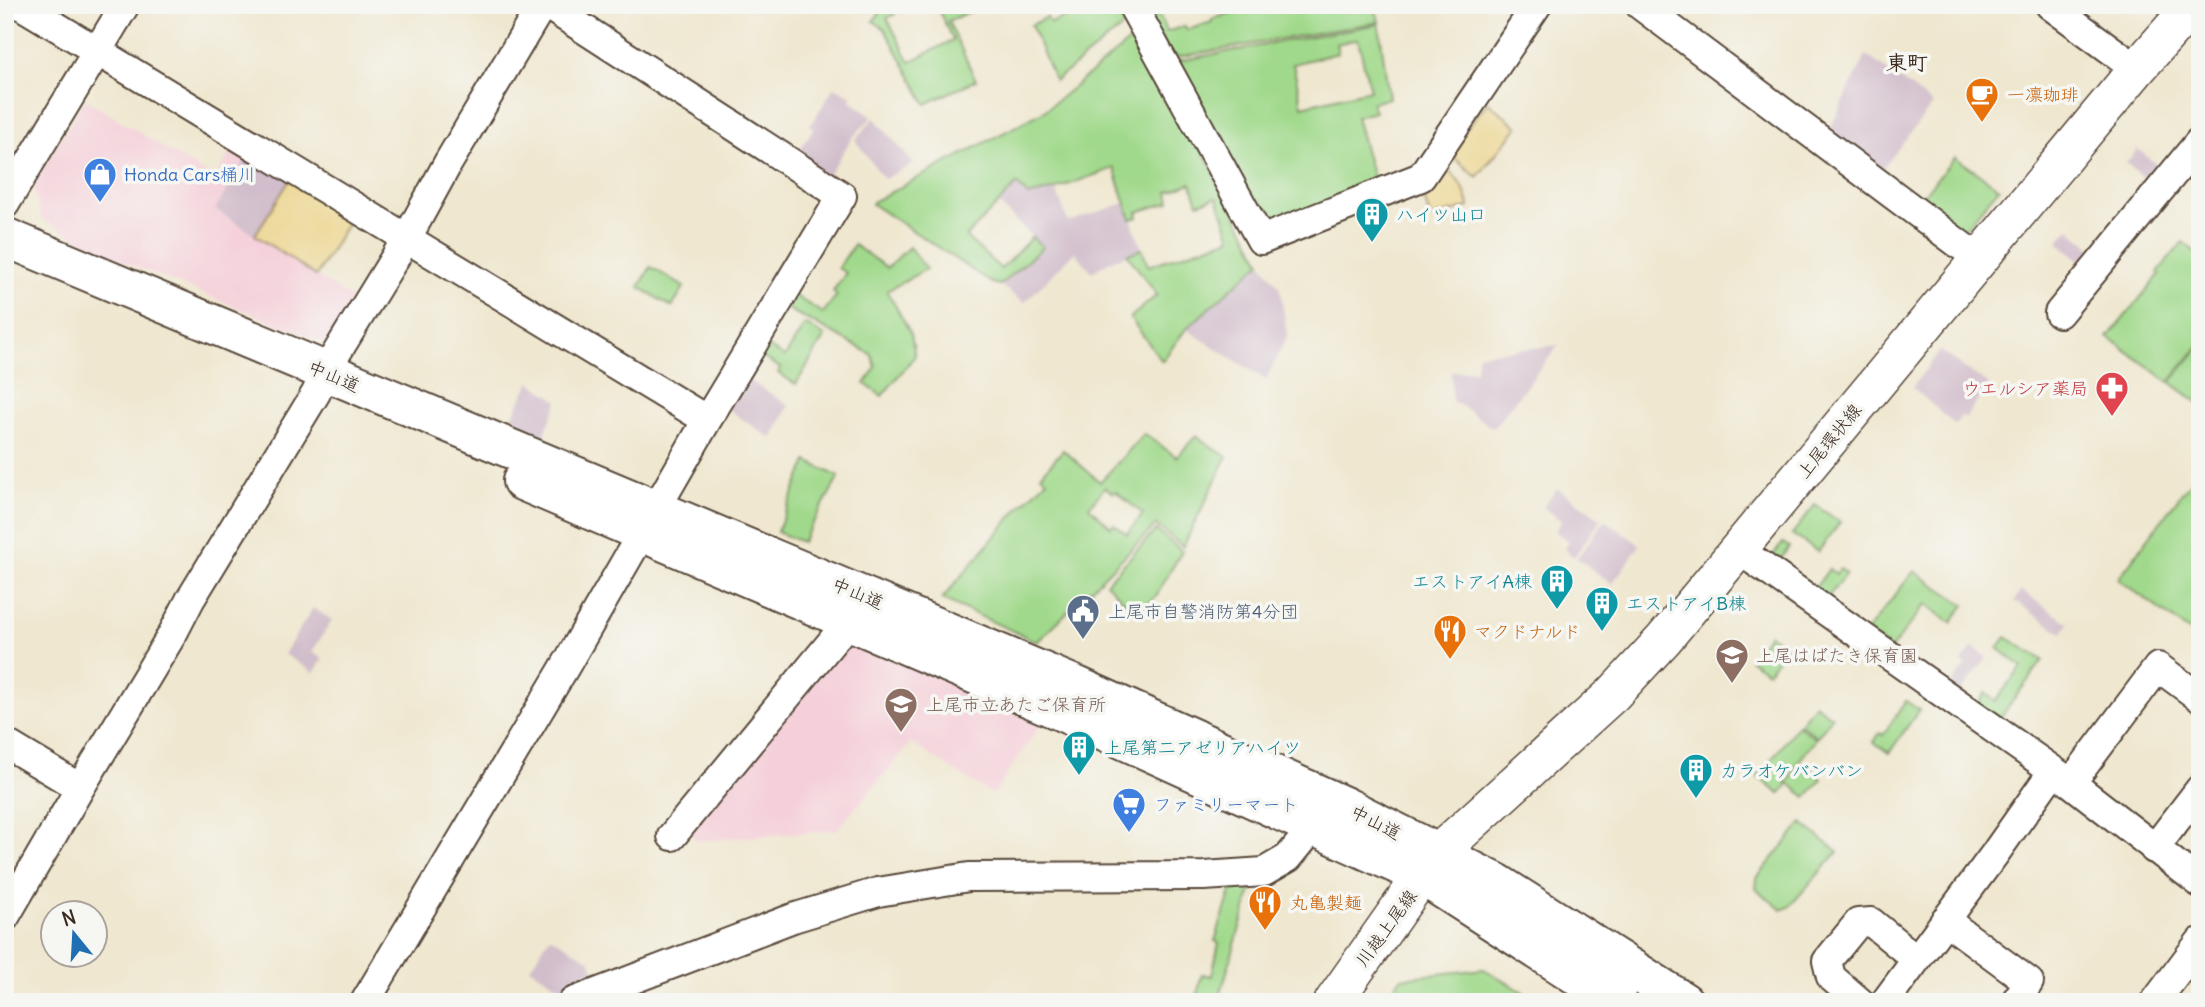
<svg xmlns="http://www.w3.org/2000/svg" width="2205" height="1007" font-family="Delius,'Klee One',sans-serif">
	<rect width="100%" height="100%" fill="#f6f6f2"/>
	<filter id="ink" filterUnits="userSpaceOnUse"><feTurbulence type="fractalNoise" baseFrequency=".0143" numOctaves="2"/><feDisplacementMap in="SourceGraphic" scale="14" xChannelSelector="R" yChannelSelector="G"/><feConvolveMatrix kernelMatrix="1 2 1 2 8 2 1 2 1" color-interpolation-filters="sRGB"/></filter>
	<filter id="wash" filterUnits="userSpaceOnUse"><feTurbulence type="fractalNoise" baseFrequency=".00686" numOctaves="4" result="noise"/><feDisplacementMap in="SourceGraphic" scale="28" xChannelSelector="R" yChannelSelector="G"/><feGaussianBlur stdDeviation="1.57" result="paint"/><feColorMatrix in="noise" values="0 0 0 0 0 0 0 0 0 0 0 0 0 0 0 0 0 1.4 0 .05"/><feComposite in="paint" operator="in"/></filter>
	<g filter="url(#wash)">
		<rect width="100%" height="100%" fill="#efe7cf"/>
		<path fill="#f5cfd9" d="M85,99L214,179L236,143L251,152L216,209L356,302L332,346L100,252L42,219L33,186Z
			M848,638L1040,725L993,795L911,743L837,830L696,841L689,830Z"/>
		<path fill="#d1bdcb" d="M1866,55L1933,104L1877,176L1826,137Z
			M834,87L852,96L850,100L872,117L852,138L828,176L796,155L814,128L810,126Z
			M874,118L914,164L884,179L855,140Z
			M2138,149L2162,169L2151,183L2126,163Z
			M251,152L291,178L255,235L215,209Z
			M1017,184L1028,196L1056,189L1068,222L1125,203L1142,249L1110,261L1092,272L1075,252L1024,303L1000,285L1042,247L997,202Z
			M2069,229L2096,251L2084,264L2058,242Z
			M1261,262L1280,288L1287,336L1266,380L1186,329Z
			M1559,345L1493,428L1460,405L1452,401L1451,372L1476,370L1478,354Z
			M1940,351L1989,385L1965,418L1962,415L1955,425L1912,387Z
			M743,377L789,405L772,439L725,407Z
			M530,382L558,401L544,436L511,419Z
			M1557,488L1601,519L1574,557L1564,549L1569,541L1555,531L1562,521L1543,507Z
			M1605,520L1640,545L1612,584L1577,558Z
			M2021,591L2069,623L2062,633L2014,601Z
			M313,608L332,620L312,652L323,659L314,673L284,654Z
			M1973,647L1987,658L1957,697L1947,689L1966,665L1962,662Z
			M550,936L590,960L598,979L568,992L530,968Z"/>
		<path fill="#a0d98b" stroke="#6e8254" stroke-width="2" fill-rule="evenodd" d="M868,5H904L895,10V14L887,18L910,62L953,40L936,5H986L948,21L976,80L926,104L885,29L873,21L880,13Z
			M1097,5H1122L1129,22L1055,81L1031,25L1047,17L1050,23Z
			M1161,5L1169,6L1161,9L1159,13L1166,32L1185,26L1187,30L1212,22V19L1245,9L1244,5H1375L1379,22L1172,58L1151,23Z
			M1379,24L1389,98L1372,103L1375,112L1356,117L1375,185L1269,227L1172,62ZM1358,39L1370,90L1302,106L1293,64L1338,53L1336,44Z
			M1136,36L1144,40L1261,262L1186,329L1162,361L1130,318L1157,295L1127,254L1142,249L1148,266L1231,238L1217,197L1198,203L1191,183L1168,192L1170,202L1137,212L1138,217L1131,219L1114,168L1056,189L1028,196L1017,184L966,237L1001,269L1032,237L1043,247L1000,285L992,283L872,204L874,201L1043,112Z
			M1955,157L1999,188L1960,234L1918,201Z
			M2183,242L2200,256V345L2169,382L2108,337L2160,274L2158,272Z
			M854,245L887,268L909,247L926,269L887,291L911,334L915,356L882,396L865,384L876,367L871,354L786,308L793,295L823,313L837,295L833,291L846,273L838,268Z
			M651,267L684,287L672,307L639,287Z
			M805,324L825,336L796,384L778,373L780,368L757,354L763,344L785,357Z
			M2200,347V404L2170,382Z
			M1144,434L1177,457L1196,436L1227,457L1183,547L1156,525L1037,642L942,599L1018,509L1047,480L1041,475L1063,450L1100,482ZM1105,487L1113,493L1115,491L1143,514L1127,534L1114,524L1111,527L1089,507Z
			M807,461L839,477L802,542L777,532Z
			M2200,469V639L2118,579Z
			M1815,505L1840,522L1818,552L1792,534Z
			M1156,530L1182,551L1156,596L1137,614L1106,583Z
			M1783,543L1789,547L1776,566L1812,592L1829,569L1836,574L1840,569L1846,573L1824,603L1770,566L1769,560Z
			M1914,571L1965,605L1951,623L1926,604L1891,649L1866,632Z
			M1769,634L1787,646L1768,672L1750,660Z
			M2006,637L2043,660L2000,718L1975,708L1985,693L1995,701L2022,667L1998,648Z
			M1906,701L1919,710L1889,753L1874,742L1880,733L1883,735Z
			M1815,704L1832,717L1817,737L1800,723Z
			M1798,725L1816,739L1784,780L1788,784L1780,794L1758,777Z
			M1803,763L1822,779L1806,797L1787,782Z
			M1802,823L1838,852L1789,907L1782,910L1756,889L1757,878Z
			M1233,885L1252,887L1218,1002H1200L1196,999L1202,974L1212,976L1219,943L1215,941Z
			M1484,969L1540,1002H1384L1401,978Z"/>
		<path fill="#eeda9e" stroke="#94825e" stroke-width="2" d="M1488,102L1518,127L1477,177L1447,152Z
			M1439,164C1455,172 1467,191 1469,207L1430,218L1421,188Z
			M291,178L352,215L316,276L255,235Z"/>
	</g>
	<g filter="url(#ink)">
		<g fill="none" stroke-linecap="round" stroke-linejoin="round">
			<defs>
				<path id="minor" d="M21,5L707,420
					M1132,5L1261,240L1421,177L1537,5
					M1640,5L1979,259
					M2050,5L2137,69
					M5,204L125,5
					M2059,313L2200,141
					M1739,550L2071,783L2200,883
					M5,743L80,788
					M2071,783L2158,667L2200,698
					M672,836L849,621
					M2154,849L2200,789
					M5,917L80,788L173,633L190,600L316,393L325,372L407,238L448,163L542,5
					M1945,920L2029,982L2015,1002
					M365,1002L566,665L707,420L842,196L547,5
					M573,1002L793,918L878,892L969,877L1204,876L1264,872L1288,858L1315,825
					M1860,1002L1831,977L1827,961L1858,923L1871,922L1916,959
					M1885,1002L1994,855L2053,771
					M2155,1002L2200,942"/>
				<path id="major" d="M1333,1002L1438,853L1613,694L1664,639L2137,69L2193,5"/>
				<path id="highway" d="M5,237L1077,686L1344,806L1497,883L1684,1002
					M522,481L1058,710L1423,876L1618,1002"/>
			</defs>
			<use href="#minor" stroke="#564639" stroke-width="32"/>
			<use href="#major" stroke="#564639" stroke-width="40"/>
			<use href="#highway" stroke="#564639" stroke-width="42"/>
			<use href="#minor" stroke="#fff" stroke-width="28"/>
			<use href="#major" stroke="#fff" stroke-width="37"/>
			<use href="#highway" stroke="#fff" stroke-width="38"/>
		</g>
	</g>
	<defs>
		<symbol id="cafe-pin" viewBox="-11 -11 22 30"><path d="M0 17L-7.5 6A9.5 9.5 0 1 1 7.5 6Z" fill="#e8710a" stroke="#f6f6f2"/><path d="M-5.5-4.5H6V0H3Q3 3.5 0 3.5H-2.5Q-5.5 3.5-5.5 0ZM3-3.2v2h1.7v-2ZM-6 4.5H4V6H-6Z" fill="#fff"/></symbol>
		<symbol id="shop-pin" viewBox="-11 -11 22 30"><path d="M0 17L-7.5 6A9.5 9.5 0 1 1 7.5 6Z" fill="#3f7fe0" stroke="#f6f6f2"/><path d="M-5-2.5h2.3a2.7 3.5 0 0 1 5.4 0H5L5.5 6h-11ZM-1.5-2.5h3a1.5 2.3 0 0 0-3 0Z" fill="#fff"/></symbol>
		<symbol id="building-pin" viewBox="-11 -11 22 30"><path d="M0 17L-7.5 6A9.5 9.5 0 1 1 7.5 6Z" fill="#0f9aa8" stroke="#f6f6f2"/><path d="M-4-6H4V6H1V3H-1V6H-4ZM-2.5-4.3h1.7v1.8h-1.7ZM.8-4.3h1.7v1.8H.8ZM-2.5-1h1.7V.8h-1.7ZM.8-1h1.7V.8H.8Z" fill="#fff"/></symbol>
		<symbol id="pharmacy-pin" viewBox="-11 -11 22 30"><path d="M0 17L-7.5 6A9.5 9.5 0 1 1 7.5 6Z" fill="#e0444e" stroke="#f6f6f2"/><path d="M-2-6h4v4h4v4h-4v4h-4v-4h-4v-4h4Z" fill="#fff"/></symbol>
		<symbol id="civic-pin" viewBox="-11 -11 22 30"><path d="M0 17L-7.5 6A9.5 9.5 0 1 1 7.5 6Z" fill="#5c6f8a" stroke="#f6f6f2"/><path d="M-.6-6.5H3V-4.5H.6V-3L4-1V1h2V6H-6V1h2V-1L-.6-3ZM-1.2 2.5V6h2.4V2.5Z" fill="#fff"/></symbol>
		<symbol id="restaurant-pin" viewBox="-11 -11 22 30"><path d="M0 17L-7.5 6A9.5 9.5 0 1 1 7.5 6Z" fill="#e8710a" stroke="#f6f6f2"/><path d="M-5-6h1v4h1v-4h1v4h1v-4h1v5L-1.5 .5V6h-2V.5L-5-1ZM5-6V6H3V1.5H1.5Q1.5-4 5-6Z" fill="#fff"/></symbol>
		<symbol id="school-pin" viewBox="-11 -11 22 30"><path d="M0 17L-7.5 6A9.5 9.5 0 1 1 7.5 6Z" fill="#8d6e63" stroke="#f6f6f2"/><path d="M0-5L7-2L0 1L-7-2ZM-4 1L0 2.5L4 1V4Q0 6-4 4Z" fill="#fff"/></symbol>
		<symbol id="supermarket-pin" viewBox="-11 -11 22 30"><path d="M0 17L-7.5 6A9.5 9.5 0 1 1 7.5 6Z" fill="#3f7fe0" stroke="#f6f6f2"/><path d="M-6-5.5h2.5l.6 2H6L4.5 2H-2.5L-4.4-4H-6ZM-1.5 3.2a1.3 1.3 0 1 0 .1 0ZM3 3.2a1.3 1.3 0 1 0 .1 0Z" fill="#fff"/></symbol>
	</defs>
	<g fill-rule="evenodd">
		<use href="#cafe-pin" x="1963" y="75" width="38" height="52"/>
		<use href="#shop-pin" x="81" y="155" width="38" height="52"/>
		<use href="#building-pin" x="1353" y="195" width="38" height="52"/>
		<use href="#pharmacy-pin" x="2093" y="369" width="38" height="52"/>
		<use href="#building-pin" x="1538" y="562" width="38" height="52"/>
		<use href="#building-pin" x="1583" y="584" width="38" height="52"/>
		<use href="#civic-pin" x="1064" y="592" width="38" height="52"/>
		<use href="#restaurant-pin" x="1431" y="612" width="38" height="52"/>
		<use href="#school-pin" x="1713" y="636" width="38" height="52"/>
		<use href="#school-pin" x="882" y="685" width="38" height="52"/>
		<use href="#building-pin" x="1060" y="728" width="38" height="52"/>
		<use href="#building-pin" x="1677" y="751" width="38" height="52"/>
		<use href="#supermarket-pin" x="1110" y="785" width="38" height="52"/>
		<use href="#restaurant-pin" x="1246" y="883" width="38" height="52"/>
	</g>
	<g text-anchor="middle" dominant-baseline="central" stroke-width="7" stroke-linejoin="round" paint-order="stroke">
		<g font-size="18" fill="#c56008" stroke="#f6f6f2" text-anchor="start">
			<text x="2007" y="94">一凛珈琲</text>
			<text x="1474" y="631">マクドナルド</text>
			<text x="1290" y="902">丸亀製麺</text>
		</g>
		<g font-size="18" fill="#366cbe" stroke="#f6f6f2" text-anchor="start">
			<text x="124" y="174">Honda Cars桶川</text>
			<text x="1154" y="804">ファミリーマート</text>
		</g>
		<g font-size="18" fill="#0d838f" stroke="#f6f6f2" text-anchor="start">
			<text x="1396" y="214">ハイツ山口</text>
			<text x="1532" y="581" text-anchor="end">エストアイA棟</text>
			<text x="1626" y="603">エストアイB棟</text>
			<text x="1104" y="747">上尾第二アゼリアハイツ</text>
			<text x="1720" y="770">カラオケバンバン</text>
		</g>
		<g font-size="18" fill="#3b2a1e" stroke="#f6f6f2">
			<text transform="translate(334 376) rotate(23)">中山道</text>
			<text transform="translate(1829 441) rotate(-51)">上尾環状線</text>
			<text transform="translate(858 593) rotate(23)">中山道</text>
			<text transform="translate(1376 822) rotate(27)">中山道</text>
			<text transform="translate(1386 928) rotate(-54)">川越上尾線</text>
		</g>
		<g font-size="18" fill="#be3a42" stroke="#f6f6f2" text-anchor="end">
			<text x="2088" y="388">ウエルシア薬局</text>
		</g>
		<g font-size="18" fill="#4e5e75" stroke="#f6f6f2" text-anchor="start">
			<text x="1108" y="611">上尾市自警消防第4分団</text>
		</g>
		<g font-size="18" fill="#785e54" stroke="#f6f6f2" text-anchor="start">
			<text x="1756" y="655">上尾はばたき保育園</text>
			<text x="926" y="704">上尾市立あたご保育所</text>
		</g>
		<g font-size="21" font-weight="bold" fill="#3b2a1e" stroke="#f6f6f2">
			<text x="1907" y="62">東町</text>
		</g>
	</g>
	<rect width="2205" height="1007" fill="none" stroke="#f6f6f2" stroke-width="28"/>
	<g transform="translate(74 934) rotate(342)"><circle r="33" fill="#f6f6f2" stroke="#aba49d" stroke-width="2"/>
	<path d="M0-5L12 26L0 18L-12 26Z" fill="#1f6fb2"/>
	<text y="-10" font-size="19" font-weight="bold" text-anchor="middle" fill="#3b2a1e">N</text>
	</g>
</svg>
